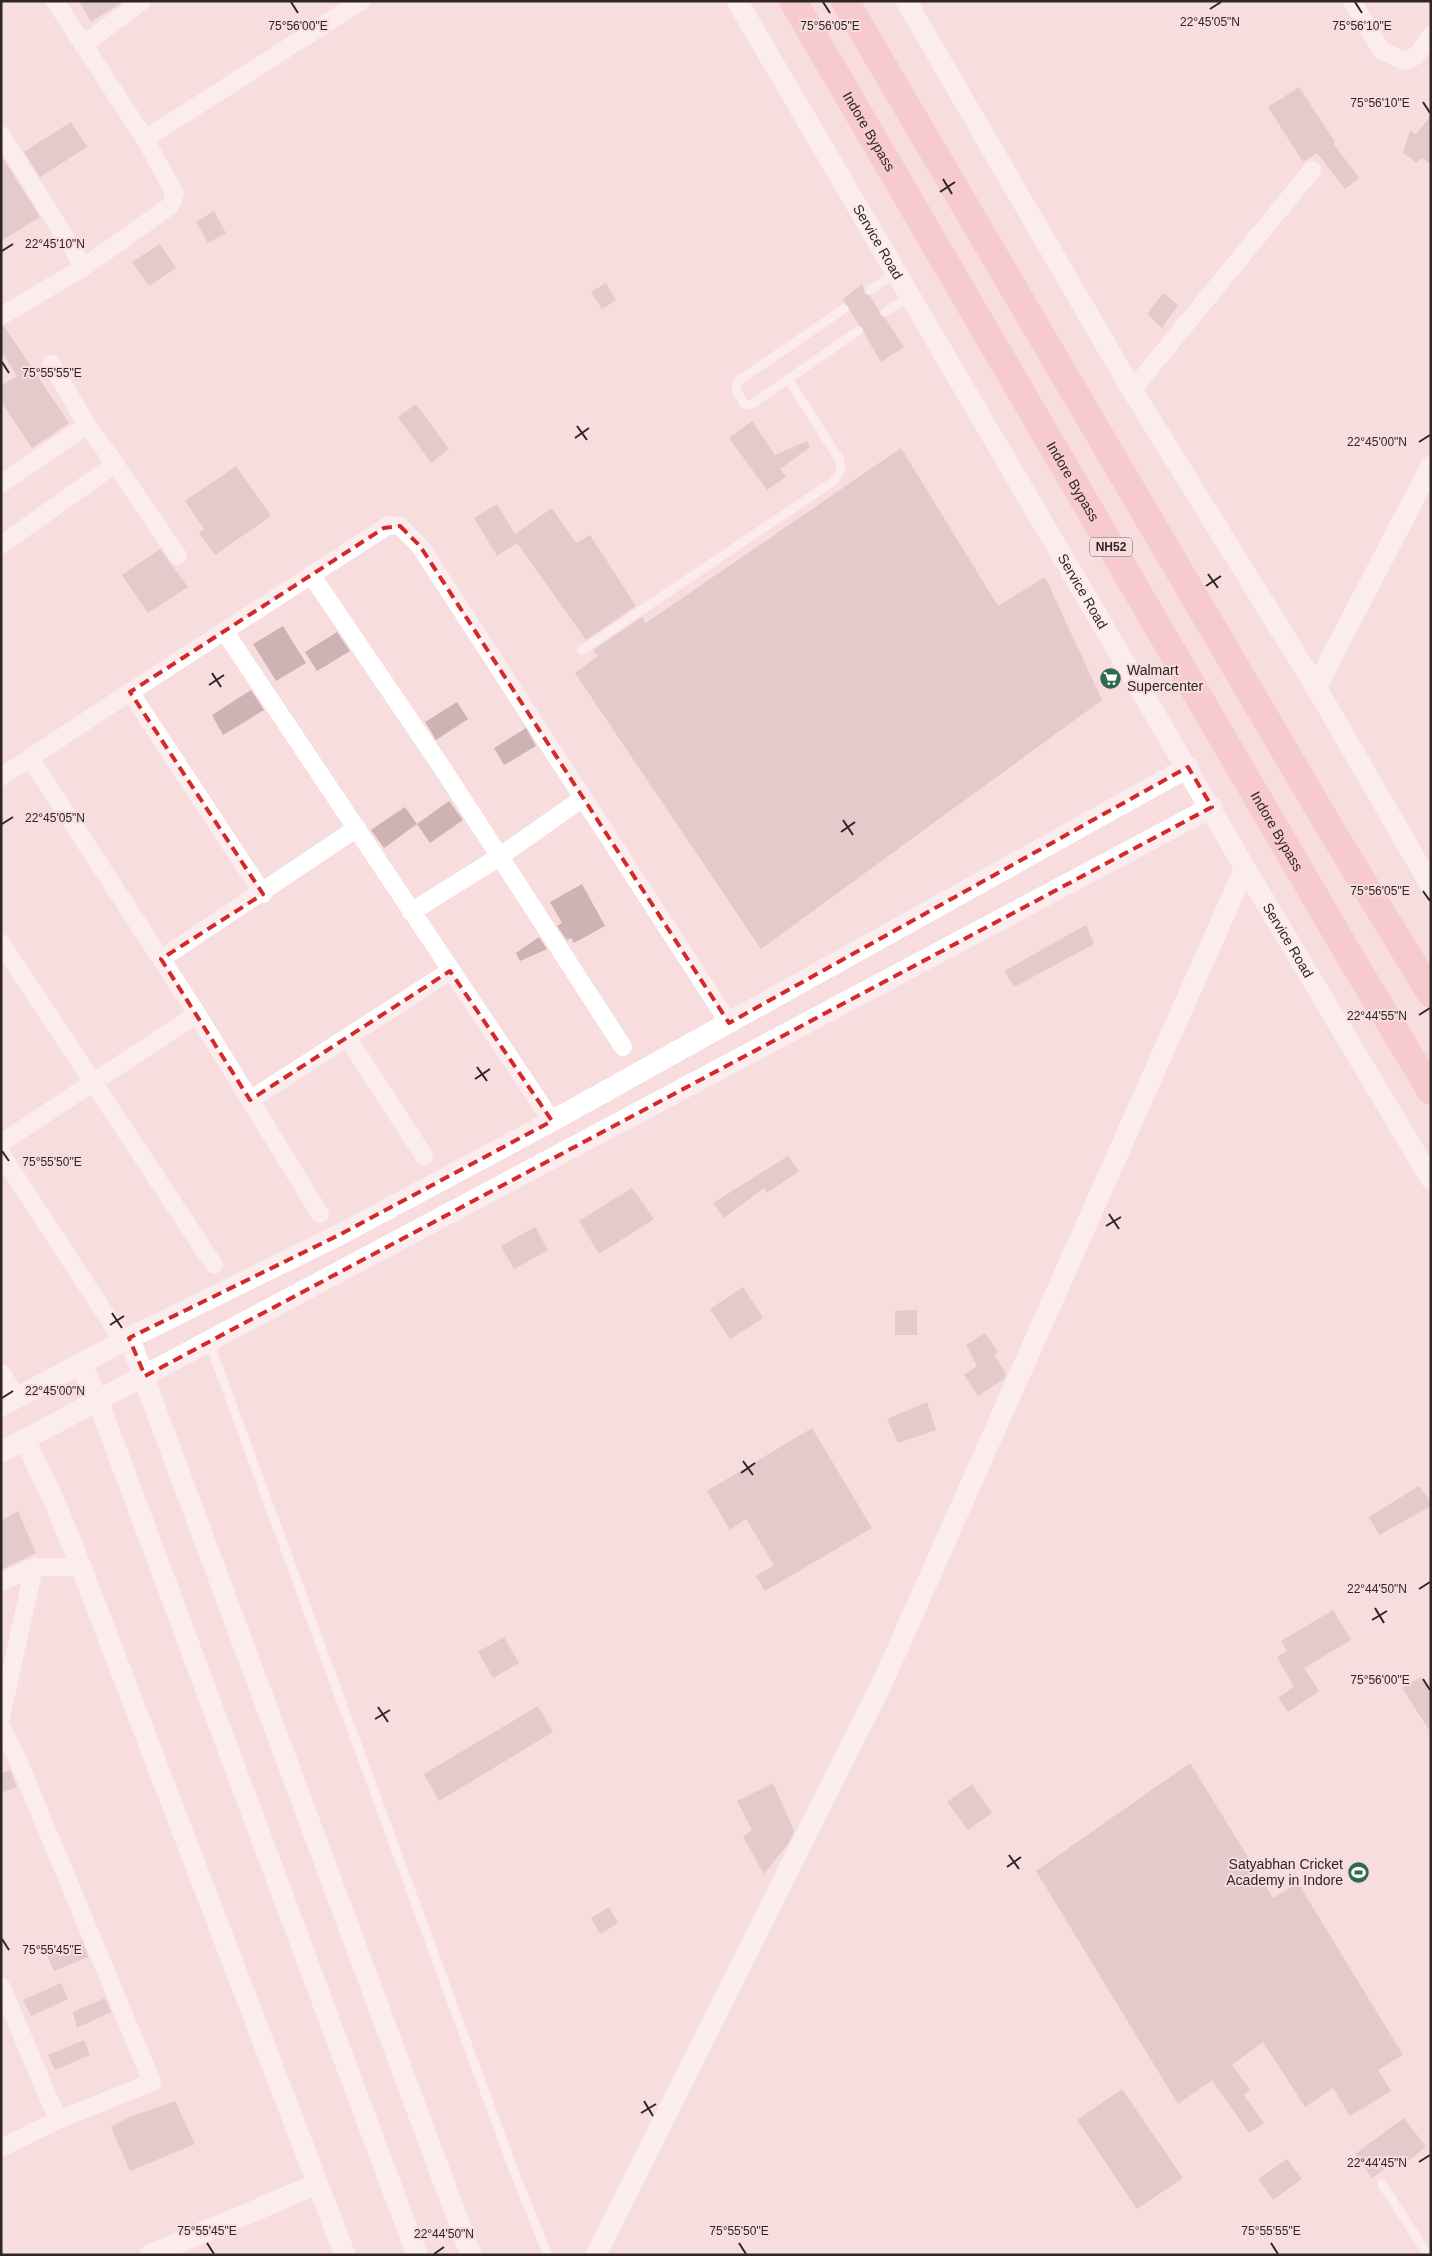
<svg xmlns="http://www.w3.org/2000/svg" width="1432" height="2256" font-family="Helvetica,sans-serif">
	<rect width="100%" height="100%" fill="#f8ddde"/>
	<path fill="#cdb3b4" d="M79,1H124L91,22Z
		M1299,87L1335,142L1333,143L1359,178L1345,189L1317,153L1303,162L1268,107Z
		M1431,116V164L1421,158L1417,163L1403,153L1410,131L1416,134Z
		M71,122L87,147L40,177L24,152Z
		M1,155L40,217L1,241Z
		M214,211L226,233L208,243L196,222Z
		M160,244L176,268L149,286L132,262Z
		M606,283L616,300L602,309L591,292Z
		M862,284L865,294L870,296L879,310L880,315L885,318L904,347L881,362L864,333L863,328L859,325L843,299Z
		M1163,293L1178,305L1162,328L1147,314Z
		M4,326L69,423L32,448L1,401V386L17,376L1,351V327Z
		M416,404L449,449L431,463L398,417Z
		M752,421L775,455L807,441L810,447L780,469L786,477L767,490L729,438Z
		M901,448L998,606L1045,577L1102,700L761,949L575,673L598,656L593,650L642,617L646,623Z
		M236,466L271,516L215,555L199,533L204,529L185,501Z
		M497,504L515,534L552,508L576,543L590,535L636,606L586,640L517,543L497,556L474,518Z
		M160,549L188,587L148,613L122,575Z
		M283,626L306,663L276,681L253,644Z
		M337,632L350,651L317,671L305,652Z
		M251,690L264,710L223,735L212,715Z
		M457,702L468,719L436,740L425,722Z
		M526,728L536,746L504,765L494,748Z
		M449,801L463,820L430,843L417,824Z
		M405,807L417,824L384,848L371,830Z
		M582,884L605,926L574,943L571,938L567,940L557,926L562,923L550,902Z
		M1086,925L1094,944L1014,987L1004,971Z
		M539,937L547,949L520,961L516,953Z
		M788,1156L799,1171L767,1193L764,1188L724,1218L713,1203Z
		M632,1188L654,1219L599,1254L579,1221Z
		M535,1227L548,1250L514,1269L501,1246Z
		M743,1287L763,1318L730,1339L710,1309Z
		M917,1310V1335H895V1311Z
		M985,1333L998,1352L994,1355L1006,1374L1004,1379L978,1396L964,1375L977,1366L966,1345Z
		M927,1402L936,1430L898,1443L887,1419Z
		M812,1428L872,1528L765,1591L756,1576L774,1565L746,1519L730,1530L707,1491Z
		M1419,1486L1431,1502V1506L1379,1535L1369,1517Z
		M18,1511L36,1553L1,1570V1521Z
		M1333,1610L1351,1640L1304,1668L1319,1691L1288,1712L1278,1698L1294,1687L1277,1657L1287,1651L1281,1641Z
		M504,1637L519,1663L493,1678L478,1652Z
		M1421,1677L1431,1692V1733L1402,1688Z
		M538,1706L553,1732L439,1801L424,1774Z
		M1190,1763L1273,1898L1298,1883L1403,2055L1378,2070L1391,2091L1350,2116L1333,2088L1305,2107L1263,2042L1232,2065L1250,2090L1244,2095L1264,2123L1249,2133L1212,2080L1178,2104L1036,1871Z
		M10,1770L17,1787L1,1793V1773Z
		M773,1783L794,1831L788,1844L764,1874L743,1837L752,1830L737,1801Z
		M972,1784L992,1813L968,1830L947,1802Z
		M609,1907L618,1923L600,1934L591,1918Z
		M82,1941L88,1957L54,1971L47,1955Z
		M61,1983L68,1999L31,2016L23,2000Z
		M105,1998L111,2012L77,2028L73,2012Z
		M84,2040L90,2055L55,2070L48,2055Z
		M1122,2089L1183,2178L1137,2209L1077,2120Z
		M175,2101L195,2144L130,2171L111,2127L130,2117Z
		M1404,2118L1426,2147L1408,2161L1404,2155L1372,2178L1355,2154Z
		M1287,2159L1302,2179L1273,2200L1258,2179Z"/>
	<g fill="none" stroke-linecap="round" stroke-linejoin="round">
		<path stroke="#fff" stroke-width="9" d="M870,290L896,273
			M844,309L738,381L736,390L745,405L752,404L858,331
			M885,312L910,295
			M582,650L834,481L841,470L839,459L788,379
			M209,1342L515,2174L548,2255
			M1382,2184L1428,2255"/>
		<path stroke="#fff" stroke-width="18" d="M1352,1L1381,50L1404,61L1416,56L1431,35
			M83,45L142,1
			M1,135L84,267
			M145,139L361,1
			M1,316L84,267L170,206L175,194L145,139L55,1
			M51,364L87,425
			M1132,390L1312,170
			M115,464L178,556
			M1,484L87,425L115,464L1,545
			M312,576L443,769L623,1047
			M225,632L552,1121
			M130,692L384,528L389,525L400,526L420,546L729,1023
			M30,758L130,692L263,894
			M1,777L30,758L197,1014L320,1214
			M411,912L499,857L583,798
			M1,943L214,1265
			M161,959L357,828
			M347,1037L424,1156
			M250,1100L450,971
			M1,1143L197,1014
			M1,1154L123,1341
			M1,1373L17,1397
			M1,1582L34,1567H81
			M1,1717L34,1567
			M1,1726L19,1763L152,2082L58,2120L1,2148
			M1,1986L58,2120"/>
		<g stroke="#fff" stroke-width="21">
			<path id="s1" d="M737,1L1245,868L1431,1179"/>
			<path d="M906,1L1132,390L1316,687L1431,886"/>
			<path d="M1316,687L1431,466"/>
			<path d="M129,1338L471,2255"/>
			<path d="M81,1364L98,1401L417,2255"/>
			<path d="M1,1406L129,1338L339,1235L552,1121L1188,767"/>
			<path d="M25,1440L56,1505L81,1567L345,2255"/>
			<path d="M1,1452L1212,807"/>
			<path d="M150,2255L317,2184"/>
			<path d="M596,2255L884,1679L1245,868"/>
		</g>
		<g stroke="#f7b6ba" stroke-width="28">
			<path id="s2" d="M793,1L1352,960L1431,1091"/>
			<path d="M845,1L1327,823L1431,994"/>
		</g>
	</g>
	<path d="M0 0H1432V2256H0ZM400,526L420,546L729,1023L1188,767L1212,807L145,1376L129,1338L339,1235L552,1121L450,971L250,1100L161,959L263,894L130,692L384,528Z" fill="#f8ddde" fill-opacity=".55" fill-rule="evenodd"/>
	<path fill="none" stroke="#d62828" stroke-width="4" stroke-dasharray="10 6" stroke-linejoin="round" d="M400,526L420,546L729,1023L1188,767L1212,807L145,1376L129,1338L339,1235L552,1121L450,971L250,1100L161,959L263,894L130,692L384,528Z"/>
	<path fill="none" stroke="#2f2526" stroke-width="2" d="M291,2L298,13M823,2L830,13M1355,2L1362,13M1210,9L1221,2M1423,102L1430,113M943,179L952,194M940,192L955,182M2,251L13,244M2,362L9,373M577,426L587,440M575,438L589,428M1419,442L1430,435M1208,574L1218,588M1206,586L1221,576M212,673L221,687M209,685L224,675M843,820L853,835M2,824L13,817M841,832L855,822M1423,891L1430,901M1419,1015L1430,1008M477,1067L487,1081M475,1079L490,1069M2,1151L9,1161M1109,1214L1119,1229M1106,1226L1121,1217M112,1313L122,1328M110,1325L124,1316M2,1398L13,1391M743,1461L753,1475M741,1473L755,1463M1419,1589L1430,1582M1375,1608L1384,1623M1372,1620L1387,1611M1423,1679L1430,1690M378,1707L388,1722M375,1719L390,1710M1009,1855L1019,1869M1007,1867L1021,1857M2,1939L9,1950M644,2101L653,2116M641,2113L656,2104M1419,2162L1430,2155M207,2243L214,2254M739,2243L746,2254M1271,2243L1278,2254M434,2254L444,2247"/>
	<defs>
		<symbol id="supermarket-disc" viewBox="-11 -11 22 22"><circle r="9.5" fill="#2f6952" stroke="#f8ddde"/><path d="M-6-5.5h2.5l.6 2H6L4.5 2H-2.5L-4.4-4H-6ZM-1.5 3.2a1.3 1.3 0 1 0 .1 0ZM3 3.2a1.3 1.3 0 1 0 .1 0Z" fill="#fff"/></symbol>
		<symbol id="stadium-disc" viewBox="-11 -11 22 22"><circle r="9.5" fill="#2f6952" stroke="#f8ddde"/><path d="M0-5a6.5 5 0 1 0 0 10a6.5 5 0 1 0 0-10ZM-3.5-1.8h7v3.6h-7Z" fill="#fff"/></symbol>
	</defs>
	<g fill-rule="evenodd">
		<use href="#supermarket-disc" x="1098" y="666" width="25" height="25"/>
		<use href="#stadium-disc" x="1346" y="1860" width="25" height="25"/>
	</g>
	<g text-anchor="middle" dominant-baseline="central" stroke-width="4" stroke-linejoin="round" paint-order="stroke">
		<rect fill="#f8ddde" stroke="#6b5c5d" stroke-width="1" x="1090" y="537.5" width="42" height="19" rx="4"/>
		<g font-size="12" font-weight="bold" fill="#2f2526">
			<text x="1111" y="547">NH52</text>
		</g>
		<g font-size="14" fill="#2f2526" stroke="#f8ddde">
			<text stroke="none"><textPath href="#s2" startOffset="151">Indore Bypass</textPath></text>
			<text stroke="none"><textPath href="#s1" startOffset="279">Service Road</textPath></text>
			<text stroke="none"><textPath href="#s2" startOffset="556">Indore Bypass</textPath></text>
			<text stroke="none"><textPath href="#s1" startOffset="684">Service Road</textPath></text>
			<text stroke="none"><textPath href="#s2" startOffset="961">Indore Bypass</textPath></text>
			<text stroke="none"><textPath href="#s1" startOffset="1089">Service Road</textPath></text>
		</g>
		<g font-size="14" fill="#2f2526" stroke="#f8ddde" text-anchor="start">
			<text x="1127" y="670">Walmart<tspan x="1127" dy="16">Supercenter</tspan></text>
			<text x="1343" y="1864" text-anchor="end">Satyabhan Cricket<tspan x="1343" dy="16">Academy in Indore</tspan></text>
		</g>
	</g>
	<g font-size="12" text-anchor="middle" fill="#2f2526" stroke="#f8ddde" stroke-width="4" stroke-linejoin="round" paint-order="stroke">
		<text x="1210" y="26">22°45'05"N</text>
		<text x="1362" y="30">75°56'10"E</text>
		<text x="298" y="30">75°56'00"E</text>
		<text x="830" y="30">75°56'05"E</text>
		<text x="1380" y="107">75°56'10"E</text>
		<text x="55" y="248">22°45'10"N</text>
		<text x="52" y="377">75°55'55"E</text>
		<text x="1377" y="446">22°45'00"N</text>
		<text x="55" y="822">22°45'05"N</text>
		<text x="1380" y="895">75°56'05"E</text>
		<text x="1377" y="1020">22°44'55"N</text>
		<text x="52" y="1166">75°55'50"E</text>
		<text x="55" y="1395">22°45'00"N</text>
		<text x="1377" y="1593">22°44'50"N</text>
		<text x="1380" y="1684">75°56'00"E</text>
		<text x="52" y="1954">75°55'45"E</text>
		<text x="1377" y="2167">22°44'45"N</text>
		<text x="207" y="2235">75°55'45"E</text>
		<text x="739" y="2235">75°55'50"E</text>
		<text x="1271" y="2235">75°55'55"E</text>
		<text x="444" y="2238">22°44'50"N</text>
	</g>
	<rect width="1432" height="2256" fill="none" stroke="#2f2526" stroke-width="5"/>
</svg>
